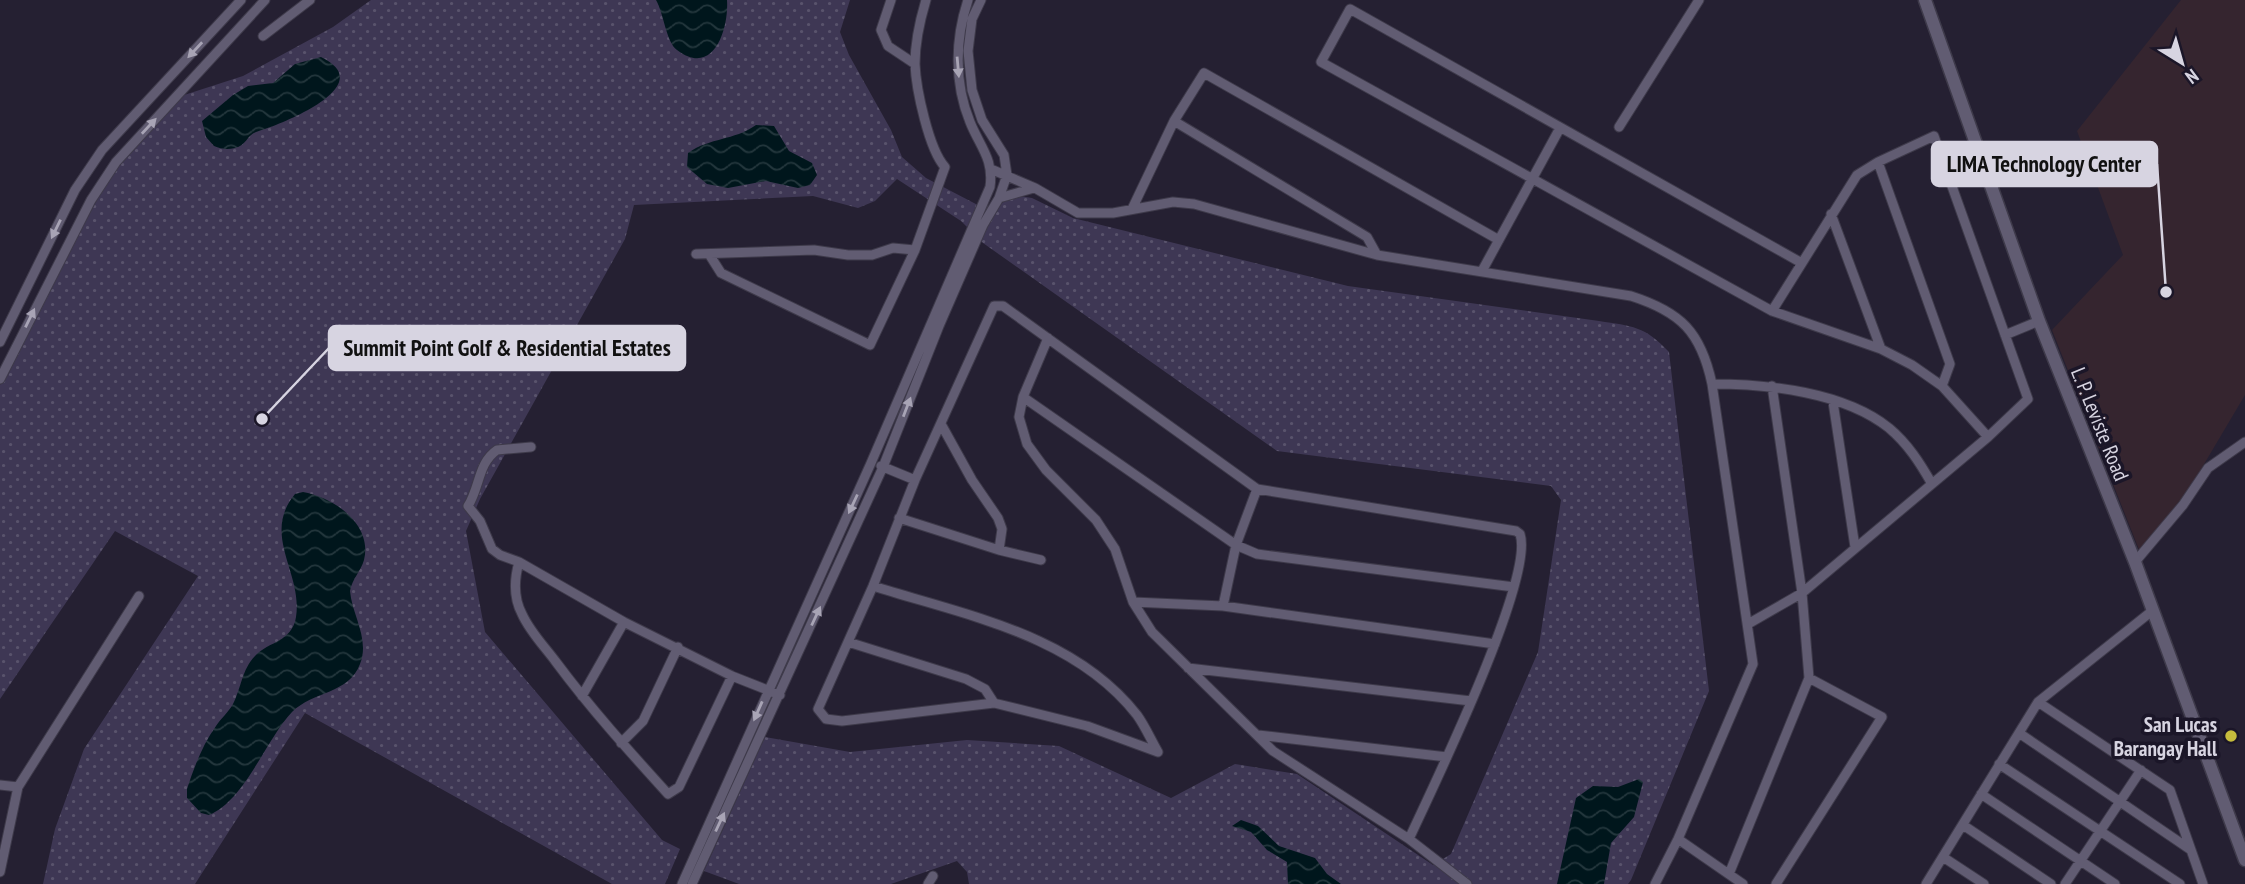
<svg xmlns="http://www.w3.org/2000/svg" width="2245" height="884" font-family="'PT Sans Narrow',sans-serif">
	<defs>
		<pattern id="grass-dots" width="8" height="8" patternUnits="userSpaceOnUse" patternTransform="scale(1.75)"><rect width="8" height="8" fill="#3e3754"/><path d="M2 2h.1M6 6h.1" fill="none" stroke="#59536c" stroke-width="1.8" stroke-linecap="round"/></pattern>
		<pattern id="water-waves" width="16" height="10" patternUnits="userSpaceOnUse" patternTransform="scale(1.75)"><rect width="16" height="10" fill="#00161c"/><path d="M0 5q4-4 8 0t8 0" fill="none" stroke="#24373d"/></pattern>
	</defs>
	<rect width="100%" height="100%" fill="#252032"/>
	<path fill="#35252f" d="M2181,0H2245V395L2181,503L2140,552L2052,330L2123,255L2077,131Z"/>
	<path fill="url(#grass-dots)" d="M371,0H850L840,32L849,55L891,130L902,157L926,178L995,214L1002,203L1013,195L1032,198L1073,218L1348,286L1599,321C1632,326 1645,326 1669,352L1709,691L1631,880L1628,884H969L967,872L957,861L891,884H739L704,871L765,737L850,752L967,740L1059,746L1171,798L1235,764L1297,774L1433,865L1451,854L1538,652L1561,500L1551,486L1277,451L983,243L961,221L897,179L875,201L858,208L813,196L634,205L625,239L480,499L466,531L485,632L662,840L680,849L665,884H612L305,713L195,884H43L55,829L84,749L198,576L115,531L0,699V385L27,331L112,172L178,97L243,76L333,27Z"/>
	<path fill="url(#water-waves)" d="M656,0H727C729,28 714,78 677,50C666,42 664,14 656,0Z
		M321,57C382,86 277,126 256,132C247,135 246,146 235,148C227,150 221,149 214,146L206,137L202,121L233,95L248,86L273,83L295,64Z
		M756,125L774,126L789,151L812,163L817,175L810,185L798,188L766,181L728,188L707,184L687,167L688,153C711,137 733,141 756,125Z
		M303,492C333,497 373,524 364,560C361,571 352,579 350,591C352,615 370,639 360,664C349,694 313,691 292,712C265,741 245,800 209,815L201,813L187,798V789C194,767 203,744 216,726C221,718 228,713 233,704C241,689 242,669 255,656C269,641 292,642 296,617C303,573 261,535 295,494Z
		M1639,779L1643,782L1634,817L1611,843L1604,884H1557L1576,798L1593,786L1618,787Z
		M1241,820L1258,826L1279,846L1315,858L1327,874L1341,884H1288L1287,862L1267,850L1251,832L1232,826Z"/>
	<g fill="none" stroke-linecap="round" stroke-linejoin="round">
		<defs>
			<path id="minor" d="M891,0L881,30L888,46L915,64
				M263,36L310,0
				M1174,121L1367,237L1377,255
				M1619,127L1699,0
				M1878,162L1950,364L1942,386
				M993,170L1035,188L1078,213H1113L1173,202L1194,204L1377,255L1631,296C1681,312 1701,332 1712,384L1753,664L1678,839L1655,884
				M999,198L1034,188
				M1132,209L1174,121L1204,73L1499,240
				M1831,214L1881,349
				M696,254L814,250L848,255H872L893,248L915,250
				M709,254L721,273L870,345L915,250L945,167C929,150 916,89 915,64C915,43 920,20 926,0
				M1800,262L1350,9L1321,62L1772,311L1881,349L1912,365L1942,386L1988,437
				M1482,271L1560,128
				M2005,335L2039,321
				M1048,338L1023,397L1019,417L1027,444L1046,470L1096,520L1115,549L1133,602L1152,632L1273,751L1409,839L1467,884
				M0,342L75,190L102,150L241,0
				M0,379L91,200L116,162L265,0
				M1712,384C1768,384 1844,392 1889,428C1908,444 1920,463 1932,484
				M1023,397L1236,545L1257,554L1514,587
				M1833,402L1855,547
				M941,424L972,480L998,518L1002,529L999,550
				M531,447L497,450C478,463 480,487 468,506L480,521L492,549L500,555L519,562L624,622L732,676L780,695
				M881,466L915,480
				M899,518L999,550L1041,560
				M519,562C514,580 513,597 522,614C530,632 545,647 556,662C591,709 629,751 668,794L679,787L732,676
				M2135,562L2183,505L2208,468L2245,442
				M873,586C964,615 1074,634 1137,715C1145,726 1151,740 1158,752
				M1133,602L1223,606L1495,644
				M1223,606L1236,545L1257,489
				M1748,624L1802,593L1988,437L2028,399L1934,136L1878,162L1857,175L1772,311
				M848,642L966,679L985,689L994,703
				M1188,668L1471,701
				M582,696L624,622
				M2038,702L2170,790L2203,884
				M2019,733L2191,850
				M1258,735L1447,757
				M621,743L643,721L678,647
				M1158,752L1087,726L994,703L842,721L826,719L818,709L873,586L915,480L994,306H1003L1257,489L1516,531L1520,534C1535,578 1432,789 1409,839
				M1999,764L2180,884
				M0,785L18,787
				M1981,794L2115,884
				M1963,825L2051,884
				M1678,839L1743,884
				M1943,857L1984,884
				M0,872L18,787L139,596
				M1729,874L1809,678L1802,593L1772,386
				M682,884L871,463L990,187C994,159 980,147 970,122C954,83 955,39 968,0
				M692,884L883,467L939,326L983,225L999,198L1007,175L1004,155L982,120L972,90L968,51L972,19L981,0
				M928,884L933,876
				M1776,884L1882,717L1809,678
				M1926,884L2038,702L2152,611
				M2065,884L2141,770"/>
			<path id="secondary" d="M1925,0L2039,321L2135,562L2245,860"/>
		</defs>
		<use href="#minor" stroke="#3e3a4a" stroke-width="11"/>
		<use href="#secondary" stroke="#3e3a4a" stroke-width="15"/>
		<use href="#minor" stroke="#615c72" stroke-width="9"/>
		<use href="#secondary" stroke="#615c72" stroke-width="12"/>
	</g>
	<defs><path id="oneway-solid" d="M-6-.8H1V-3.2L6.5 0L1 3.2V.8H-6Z" transform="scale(1.75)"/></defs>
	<g fill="#a8a4b5">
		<use href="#oneway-solid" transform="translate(195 50) rotate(133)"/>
		<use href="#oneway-solid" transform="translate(958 67) rotate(85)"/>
		<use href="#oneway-solid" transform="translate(149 126) rotate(-47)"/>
		<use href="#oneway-solid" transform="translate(56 229) rotate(116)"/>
		<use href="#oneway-solid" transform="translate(30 318) rotate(-64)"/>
		<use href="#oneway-solid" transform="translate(907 407) rotate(-69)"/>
		<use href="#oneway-solid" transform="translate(853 504) rotate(115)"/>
		<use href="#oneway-solid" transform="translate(816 616) rotate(-65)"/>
		<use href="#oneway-solid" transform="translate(758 711) rotate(114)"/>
		<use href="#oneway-solid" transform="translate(720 822) rotate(-65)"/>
	</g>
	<circle fill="#c6bc3d" stroke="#1b1628" stroke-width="2.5" cx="2231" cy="736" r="7"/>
	<g text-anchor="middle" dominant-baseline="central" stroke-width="7" stroke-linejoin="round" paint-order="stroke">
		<g font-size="21" fill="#d7d4e1" stroke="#1b1628">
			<text transform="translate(2100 424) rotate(68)">L. P. Leviste Road</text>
		</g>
		<g font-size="21" font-weight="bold" fill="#d7d4e1" stroke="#1b1628" text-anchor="end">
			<text x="2217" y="724">San Lucas<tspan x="2217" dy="24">Barangay Hall</tspan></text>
		</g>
	</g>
	<path fill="none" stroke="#d7d4e1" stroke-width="2.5" d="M2166 292L2157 164M262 419L329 348"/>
	<g fill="#d7d4e1" stroke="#1b1628" stroke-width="2.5">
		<circle cx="2166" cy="292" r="7"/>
		<circle cx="262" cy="419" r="7"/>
	</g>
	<g fill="#d7d4e1" stroke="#d7d4e1" stroke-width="2.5">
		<rect x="1932" y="142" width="225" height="44" rx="7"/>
		<rect x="329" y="326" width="356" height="44" rx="7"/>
	</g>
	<g font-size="23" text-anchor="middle" font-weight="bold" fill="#111">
		<text x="2044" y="172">LIMA Technology Center</text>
		<text x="507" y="356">Summit Point Golf &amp; Residential Estates</text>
	</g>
	<g transform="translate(2182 63) rotate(143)" stroke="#1b1628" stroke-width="5" paint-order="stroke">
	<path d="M0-5L12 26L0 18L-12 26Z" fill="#d7d4e1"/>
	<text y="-10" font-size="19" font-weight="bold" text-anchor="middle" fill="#d7d4e1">N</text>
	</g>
</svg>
